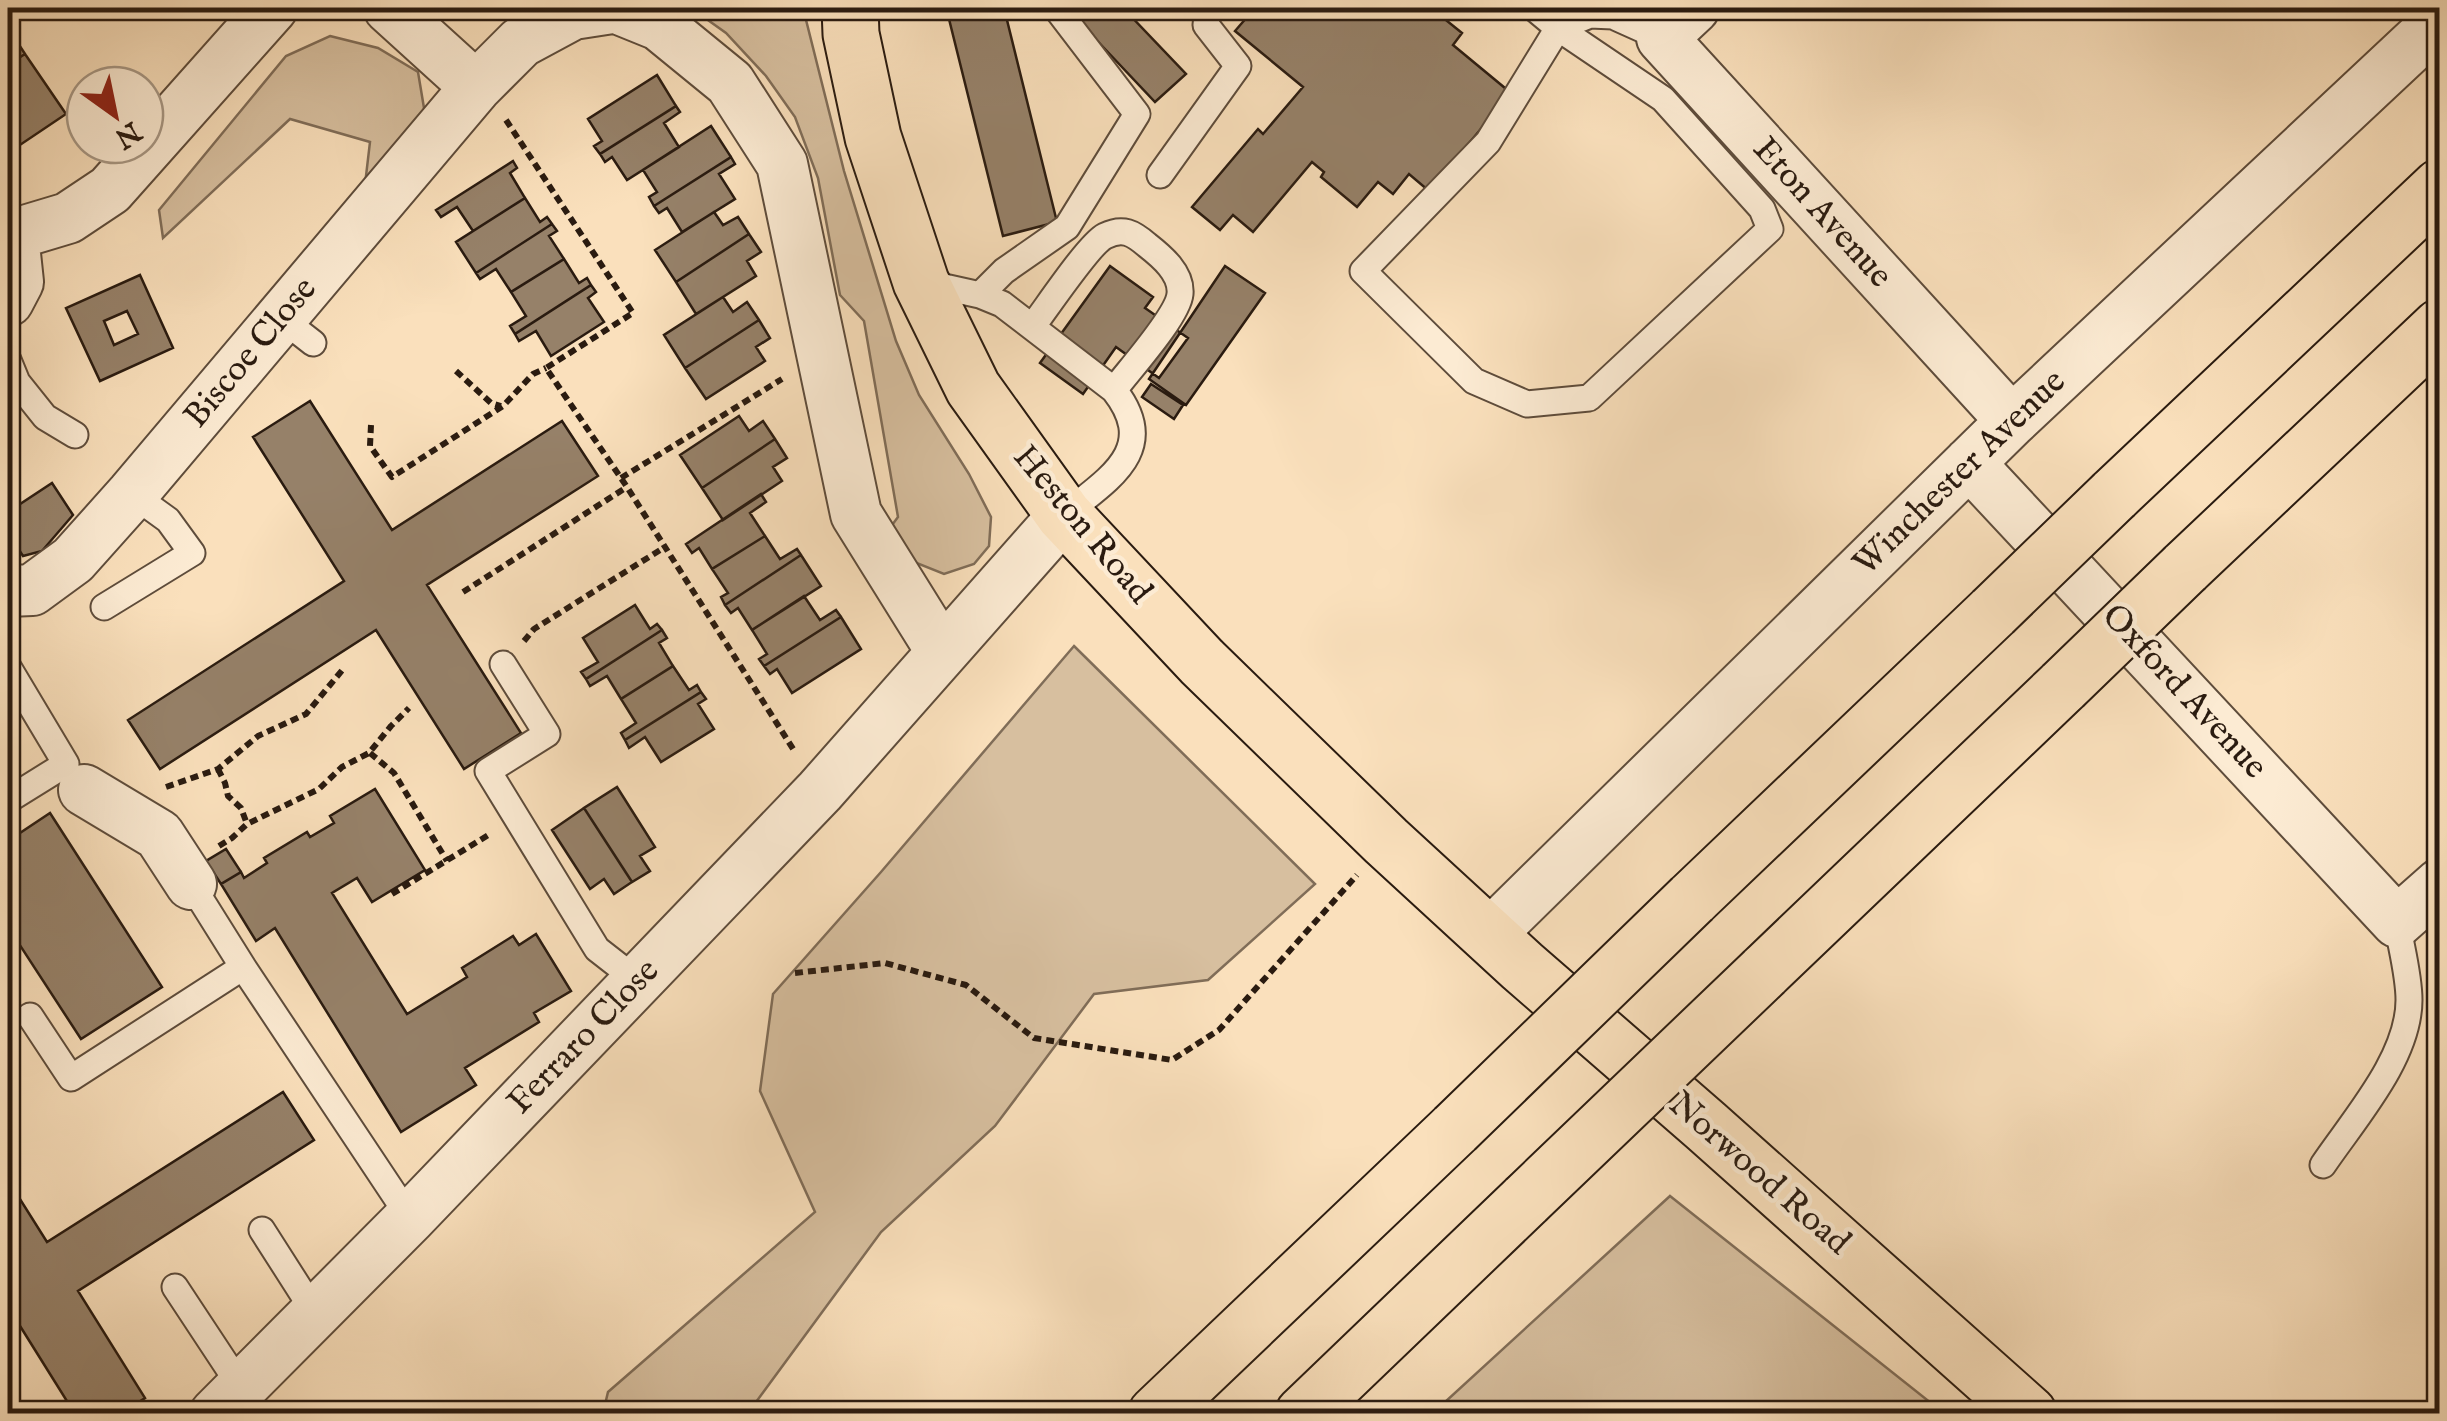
<svg xmlns="http://www.w3.org/2000/svg" width="2447" height="1421" font-family="'IM FELL English',serif">
	<rect width="100%" height="100%" fill="#fae0bc"/>
	<filter id="stains"><feTurbulence type="fractalNoise" baseFrequency=".002" numOctaves="4"/><feColorMatrix values="0 0 0 0 .2 0 0 0 0 .09 0 0 0 0 .02 0 0 0 .5 -.17"/></filter>
	<radialGradient id="worn" r=".72"><stop offset=".6" stop-color="#630" stop-opacity="0"/><stop offset="1" stop-color="#630" stop-opacity=".3"/></radialGradient>
	<path fill="#d7bf9f" stroke="#806d58" stroke-width="2.5" d="M691,8H803L844,171L896,341L919,395L969,474L991,517L989,546L974,564L944,574L914,562L887,532L898,517L864,321L840,295L818,178L795,117L766,76L726,33Z
		M330,36L378,48L418,72L426,120L364,193L370,142L290,119L163,238L159,210L286,56Z
		M1074,646L1315,884L1208,980L1094,994L995,1126L881,1232L748,1413H603L608,1392L815,1212L760,1091L773,994L881,872Z
		M1670,1196L1931,1403L1815,1414L1433,1413Z"/>
	<path fill="#968169" stroke="#2a1b10" stroke-width="2.5" fill-rule="evenodd" d="M962,8H1004L1057,222L1003,236L947,11Z
		M1076,8H1123L1186,74L1155,102L1070,12Z
		M1255,8H1431L1462,33L1453,45L1511,93L1429,191L1409,174L1393,194L1378,182L1357,207L1321,177L1324,172L1312,162L1253,232L1233,215L1220,230L1192,207L1258,129L1263,134L1303,87L1235,31Z
		M8,28L25,54L8,65Z
		M25,54L66,114L8,153V65Z
		M657,75L676,106L600,154L594,146L602,141L588,119Z
		M676,106L680,112L664,123L679,147L627,180L612,157L605,162L600,154Z
		M711,126L731,157L654,206L649,197L657,192L643,170Z
		M731,157L735,164L719,174L735,199L682,232L667,208L659,213L654,206Z
		M513,161L517,168L510,173L525,198L473,231L457,207L441,217L436,210Z
		M525,198L540,222L547,217L552,224L476,273L456,242Z
		M714,212L723,225L738,217L749,234L676,282L655,250Z
		M552,224L557,231L549,236L564,259L511,292L496,269L480,279L476,273Z
		M749,234L761,252L747,261L756,276L696,314L676,282Z
		M564,259L579,283L587,278L591,285L515,334L510,326L526,316L511,292Z
		M1110,266L1153,297L1145,308L1188,338L1159,378L1116,347L1083,394L1040,363Z
		M1225,266L1265,293L1186,405L1149,379Z
		M140,275L173,348L100,381L66,308ZM127,311L138,334L114,345L104,321Z
		M591,285L596,292L588,298L604,322L551,356L536,331L519,341L515,334Z
		M723,297L733,312L747,302L759,320L685,368L664,335Z
		M759,320L770,338L756,347L765,361L706,399L685,368Z
		M1151,384L1183,405L1174,419L1142,397Z
		M310,401L392,530L562,421L598,476L427,585L521,733L464,769L376,630L160,769L128,720L344,581L253,437Z
		M739,416L749,431L763,421L775,439L702,488L680,455Z
		M775,439L787,458L773,467L782,481L723,520L702,488Z
		M52,483L73,515L42,551L23,556L8,533V512Z
		M761,494L766,502L750,513L765,536L712,569L699,548L692,553L686,544Z
		M765,536L780,559L797,549L801,555L725,605L721,597L728,593L712,569Z
		M801,555L821,586L752,630L738,608L731,613L725,605Z
		M804,596L820,620L836,610L841,617L764,666L759,659L767,654L752,630Z
		M635,605L650,629L657,624L662,630L586,679L581,672L598,662L583,638Z
		M841,617L861,649L792,693L777,669L770,674L764,666Z
		M662,630L667,638L659,643L673,666L621,699L607,676L590,686L586,679Z
		M673,666L689,690L697,685L701,692L625,740L621,733L636,723L621,699Z
		M701,692L706,699L698,704L714,729L661,762L645,737L629,748L625,740Z
		M617,787L655,847L640,856L650,871L632,882L584,808Z
		M375,789L425,870L372,902L357,878L332,893L407,1014L467,977L462,968L513,936L519,945L536,934L571,991L534,1013L539,1022L465,1068L476,1085L401,1132L275,928L256,941L221,884L241,872L244,878L267,863L264,858L307,832L310,837L334,823L330,816Z
		M584,808L632,882L614,894L604,879L590,889L552,830Z
		M50,813L162,987L81,1039L8,927V841Z
		M226,849L241,872L221,884L206,861Z
		M283,1092L314,1140L78,1291L145,1398L120,1414H75L15,1318L8,1324V1180L47,1242Z"/>
	<g fill="none" stroke-linecap="round" stroke-linejoin="round">
		<defs>
			<path id="lane" d="M1534,8L1558,28L1663,99L1762,209L1770,229L1589,398L1527,404L1474,381L1363,271L1488,142L1558,28L1590,15L1613,16L1662,38
				M1160,175L1238,66L1206,25L1208,8
				M926,283L980,295L1002,304L1114,390C1161,450 1108,479 1064,515
				M980,295L1004,271L1067,227L1137,114L1056,8
				M281,318L313,343
				M1032,327C1046,309 1089,244 1105,236C1123,227 1133,233 1147,245C1161,256 1182,273 1180,294C1178,316 1129,370 1114,390
				M8,360L17,382L45,417L75,435
				M104,607L192,553L168,520L132,494
				M503,664L547,734L488,771L597,949L638,981
				M8,667L66,764L8,800
				M191,884L243,967
				M30,1016L71,1078L243,967L410,1218
				M2323,1165C2354,1119 2409,1058 2409,1000C2409,975 2401,947 2397,922
				M262,1230L315,1313
				M175,1287L241,1387"/>
			<path id="street" d="M389,8L476,87
				M617,8L659,25L730,83L782,164L856,514L942,652
				M1694,8L1662,38L2012,421
				M8,236L68,218L110,190L272,8
				M8,301L18,282L13,235
				M1969,463L2397,922L2440,884
				M8,591L32,590L73,560L132,494L476,87L521,42L573,14L612,8
				M84,790L159,835L191,884
				M1488,936L2012,421L2440,20
				M215,1414L410,1218L820,791L1064,515"/>
			<path id="primary" d="M850,8L851,34L873,137L921,282L973,388L1064,515L1202,662L1386,841L1522,966L1706,1126L2029,1414"/>
			<path id="highway" d="M2114,495L2440,187
				M2185,568L2440,327
				M1692,899L1993,612
				M1764,972L2063,686
				M1156,1414L1455,1129
				M1303,1414L1526,1200"/>
		</defs>
		<use href="#lane" stroke="#5e4c3b" stroke-width="29"/>
		<use href="#street" stroke="#5e4c3b" stroke-width="54"/>
		<use href="#primary" stroke="#2a1b10" stroke-width="59"/>
		<use href="#highway" stroke="#2a1b10" stroke-width="59"/>
		<path stroke="#2a1b10" stroke-width="6" stroke-dasharray="8 5" stroke-linecap="butt" d="M506,120L633,313L546,368L627,487L795,752
			M456,371L491,403L501,406
			M371,425L370,446L392,477L503,406L533,374L546,368
			M621,478L782,379
			M463,592L627,487
			M524,641L534,629L665,547
			M370,753L394,773L447,861
			M218,769L225,783L228,796L241,808L247,824
			M166,787L218,769L258,736L306,714L344,668
			M219,846L232,838L247,824L319,789L342,767L369,753L391,726L409,708
			M392,894L490,834
			M795,973L885,963L966,985L1034,1038L1172,1060L1219,1030L1357,875"/>
		<use href="#lane" stroke="#fcebd3" stroke-width="25"/>
		<use href="#street" stroke="#fcebd3" stroke-width="50"/>
		<use href="#primary" stroke="#fae0bc" stroke-width="55"/>
		<use href="#highway" stroke="#fae0bc" stroke-width="55"/>
		<defs>
			<path id="highway-bridge" d="M1993,612L2114,495
				M2063,686L2185,568
				M1455,1129L1692,899
				M1526,1200L1764,972"/>
		</defs>
		<use href="#highway-bridge" stroke="#2a1b10" stroke-width="59" stroke-linecap="butt"/>
		<use href="#highway-bridge" stroke="#fae0bc" stroke-width="55"/>
	</g>
	<g text-anchor="middle" dominant-baseline="central" stroke-width="9" stroke-linejoin="round" paint-order="stroke">
		<g font-size="35" fill="#2a1b10" stroke="#fcebd3">
			<text transform="translate(1822 213) rotate(48)">Eton Avenue</text>
			<text transform="translate(251 353) rotate(-50)">Biscoe Close</text>
			<text transform="translate(1960 473) rotate(-44)">Winchester Avenue</text>
			<text transform="translate(1082 525) rotate(50)">Heston Road</text>
			<text transform="translate(2184 692) rotate(47)">Oxford Avenue</text>
			<text transform="translate(584 1037) rotate(-46)">Ferraro Close</text>
			<text transform="translate(1759 1174) rotate(41)">Norwood Road</text>
		</g>
	</g>
	<rect width="2447" height="1421" fill="none" stroke="#fae0bc" stroke-width="40"/>
	<rect x="10" y="10" width="2427" height="1401" fill="none" stroke="#2a1b10" stroke-width="5"/>
	<rect x="20" y="20" width="2407" height="1381" fill="none" stroke="#2a1b10" stroke-width="2.5"/>
	<g transform="translate(115 115) rotate(147)"><circle r="48" fill="#fcebd3" stroke="#a89885" stroke-width="2.5"/>
	<path d="M0-8L18 38L0 25L-18 38Z" fill="#8f2418"/>
	<text y="-15" font-size="28" font-weight="bold" text-anchor="middle" fill="#2a1b10">N</text>
	</g>
	<rect width="100%" height="100%" filter="url(#stains)"/>
	<rect width="100%" height="100%" fill="url(#worn)"/>
</svg>
